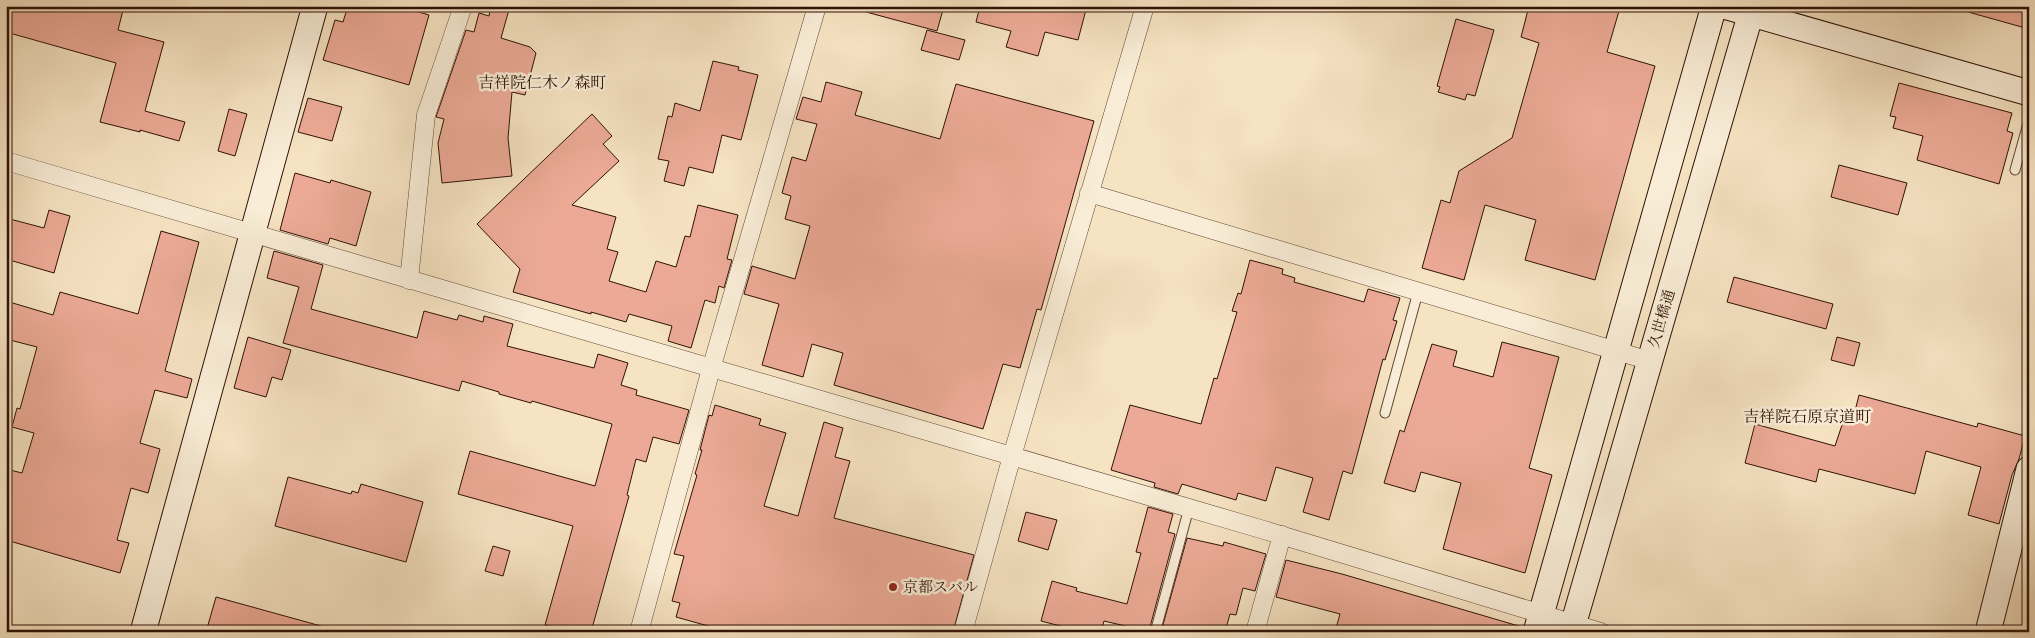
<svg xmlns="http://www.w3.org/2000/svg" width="2035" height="638" font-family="'IM FELL Double Pica','Noto Serif JP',serif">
	<rect width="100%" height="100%" fill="#f6e3c2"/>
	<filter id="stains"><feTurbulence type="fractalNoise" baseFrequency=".004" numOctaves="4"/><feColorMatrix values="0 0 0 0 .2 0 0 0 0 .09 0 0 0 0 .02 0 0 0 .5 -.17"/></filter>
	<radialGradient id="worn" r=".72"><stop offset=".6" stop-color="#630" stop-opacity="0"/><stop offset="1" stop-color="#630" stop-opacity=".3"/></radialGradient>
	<path fill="#ecaa96" stroke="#2f1106" d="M6,6H124L118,30L164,42L145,111L185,122L179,141L140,130V132L100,122L116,63L6,32Z
		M348,6H399L429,15L409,85L323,60L335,20L343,22Z
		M491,6H510L501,38L530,47L536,53L525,95L512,92L508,138L512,176L442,183L438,143L444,119L436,117L466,30L474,32L479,13L489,16Z
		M867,6H944L937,31L866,12Z
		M980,6H1087L1078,40L1045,32L1038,56L1006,47L1011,31L976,22Z
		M1529,6H1602L1619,11L1607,52L1655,66L1595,280L1525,260L1536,220L1485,205L1464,280L1422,268L1441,200L1450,203L1459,171L1512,138L1539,43L1521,37Z
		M1969,6H2029V29L1968,12Z
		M1456,19L1494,30L1475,96L1467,94L1465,100L1438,92L1440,87L1437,86Z
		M927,30L965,40L959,60L921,50Z
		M713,61L739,67L738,70L758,75L741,140L722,135L713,173L689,167L684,186L664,181L669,161L658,159L668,116L672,117L675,103L700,111Z
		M826,82L862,92L855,115L940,139L956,84L1094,121L1041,310L1037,309L1020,368L1003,364L983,429L834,385L843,353L812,344L803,377L762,365L779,304L744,294L752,266L795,279L810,226L785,219L791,196L782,193L792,157L806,161L817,124L796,119L803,97L821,102Z
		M1899,83L2012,113L2007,131L2013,133L1999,184L1917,160L1923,136L1893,128L1896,117L1890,116Z
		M308,98L342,107L332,141L298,132Z
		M229,109L247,114L235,156L218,151Z
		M592,114L612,136L603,144L619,161L572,205L616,217L607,249L618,252L609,281L646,292L656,261L676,267L685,236L690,237L698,205L738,215L727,259L732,260L724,288L719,286L715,303L705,300L691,348L668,341L672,326L629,314L626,322L591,312V314L513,292L520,269L477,224Z
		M1839,165L1907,183L1898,215L1831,197Z
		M295,173L330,183L331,180L371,192L356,246L330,238L328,244L280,230Z
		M49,210L70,216L54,273L6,259V218L44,228Z
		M161,231L199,242L165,371L192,379L187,398L155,390L140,443L160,449L148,493L131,488L117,540L129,543L120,573L6,540V469L22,473L34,433L12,427L17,408L20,409L37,347L6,339V301L53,315L60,292L138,314Z
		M274,251L323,265L311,309L417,338L424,311L457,320L459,315L483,322L484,316L513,324L507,346L594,368L598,354L628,363L621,385L637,390L636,395L689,410L679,444L653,437L646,462L636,459L627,495L629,496L591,632H571L545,625L573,526L458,494L470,451L595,486L612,424L532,401L531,403L499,394V392L462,381L459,391L283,343L299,287L267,278Z
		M1250,260L1283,269L1282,274L1295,278L1294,282L1364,302L1368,289L1400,298L1393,320L1397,321L1385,360L1383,359L1352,474L1343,471L1329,520L1303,512L1313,478L1276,467L1266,501L1238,493L1236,500L1182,484L1178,494L1154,487L1155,483L1111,470L1130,405L1201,424L1214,378L1217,379L1237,312L1232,311L1238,293L1241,294Z
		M1734,277L1833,304L1826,329L1727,302Z
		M248,337L291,350L282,380L272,377L266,397L234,388Z
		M1837,337L1860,343L1854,366L1831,360Z
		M1502,342L1559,357L1529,468L1552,475L1525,573L1443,549L1461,483L1421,472L1415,492L1384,483L1400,430L1404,432L1432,344L1457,351L1453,366L1493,377Z
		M1859,395L1977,427L1978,423L2025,436L2019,459L2012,475L1999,524L1968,515L1981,467L1926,451L1915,494L1819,469L1816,482L1745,463L1755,424L1835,446L1846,413L1854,415Z
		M715,405L761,419L759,425L786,433L764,506L798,516L824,422L843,428L835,457L850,461L834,518L974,555L953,632H718L719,629L676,617L680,603L672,601L684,556L674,554L697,475L695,474L702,450H700L709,415L712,416Z
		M288,477L351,494L352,491L358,493L361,484L423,502L406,562L275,526Z
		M1148,507L1173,514L1168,532L1175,534L1150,627L1151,632L1104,621L1101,632H1071L1072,629L1041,621L1052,581L1077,588L1076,591L1127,604L1141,553L1136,552Z
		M1026,512L1057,520L1048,550L1018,541Z
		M1187,538L1223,546L1224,542L1266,554L1255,591L1243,588L1236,615L1230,614L1225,632H1161Z
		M493,546L510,551L503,576L485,571Z
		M1286,560L1342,574L1522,627L1521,632H1335L1340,614L1276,597Z
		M216,597L321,626L320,632H206Z"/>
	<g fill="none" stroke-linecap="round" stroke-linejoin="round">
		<defs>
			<path id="lane" d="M2015,170L2029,120
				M1385,413L1418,292
				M1156,629L1189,508"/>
			<path id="street" d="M6,161L1264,530L1601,632
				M1089,193L1650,361
				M409,280L426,115L463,6
				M639,632L711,369L817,6
				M963,632L1012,456L1145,6
				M1255,632L1282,535"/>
			<path id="secondary" d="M1724,6L2029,93
				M143,632L315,6
				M1536,632L1714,6
				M1571,632L1753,6
				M1988,632L2029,469"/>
		</defs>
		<use href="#lane" stroke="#614635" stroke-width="11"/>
		<use href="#street" stroke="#614635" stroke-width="19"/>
		<use href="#secondary" stroke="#2f1106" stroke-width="27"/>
		<use href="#lane" stroke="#f9edd7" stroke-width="9"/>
		<use href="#street" stroke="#f9edd7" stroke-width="18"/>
		<use href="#secondary" stroke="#f9edd7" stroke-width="25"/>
	</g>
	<circle fill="#8f2418" stroke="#f9edd7" stroke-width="2" cx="893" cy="587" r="5"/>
	<g text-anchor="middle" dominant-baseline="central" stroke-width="5" stroke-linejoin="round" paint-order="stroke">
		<g font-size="15" fill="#2f1106" stroke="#f9edd7">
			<text transform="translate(1662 319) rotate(-74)">久世橋通</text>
		</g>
		<g font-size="15" fill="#2f1106" stroke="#f9edd7" text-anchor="start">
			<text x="903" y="587">京都スバル</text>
		</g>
		<g font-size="16" fill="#2f1106" stroke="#f9edd7">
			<text x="542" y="83">吉祥院仁木ノ森町</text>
			<text x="1807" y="417">吉祥院石原京道町</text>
		</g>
	</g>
	<rect width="2035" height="638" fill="none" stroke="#f6e3c2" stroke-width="25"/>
	<rect x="8" y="8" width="2020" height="623" fill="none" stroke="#2f1106" stroke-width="2.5"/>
	<rect x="12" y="12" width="2010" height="613" fill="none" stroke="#2f1106"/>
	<rect width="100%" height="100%" filter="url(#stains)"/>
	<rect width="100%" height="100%" fill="url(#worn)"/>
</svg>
